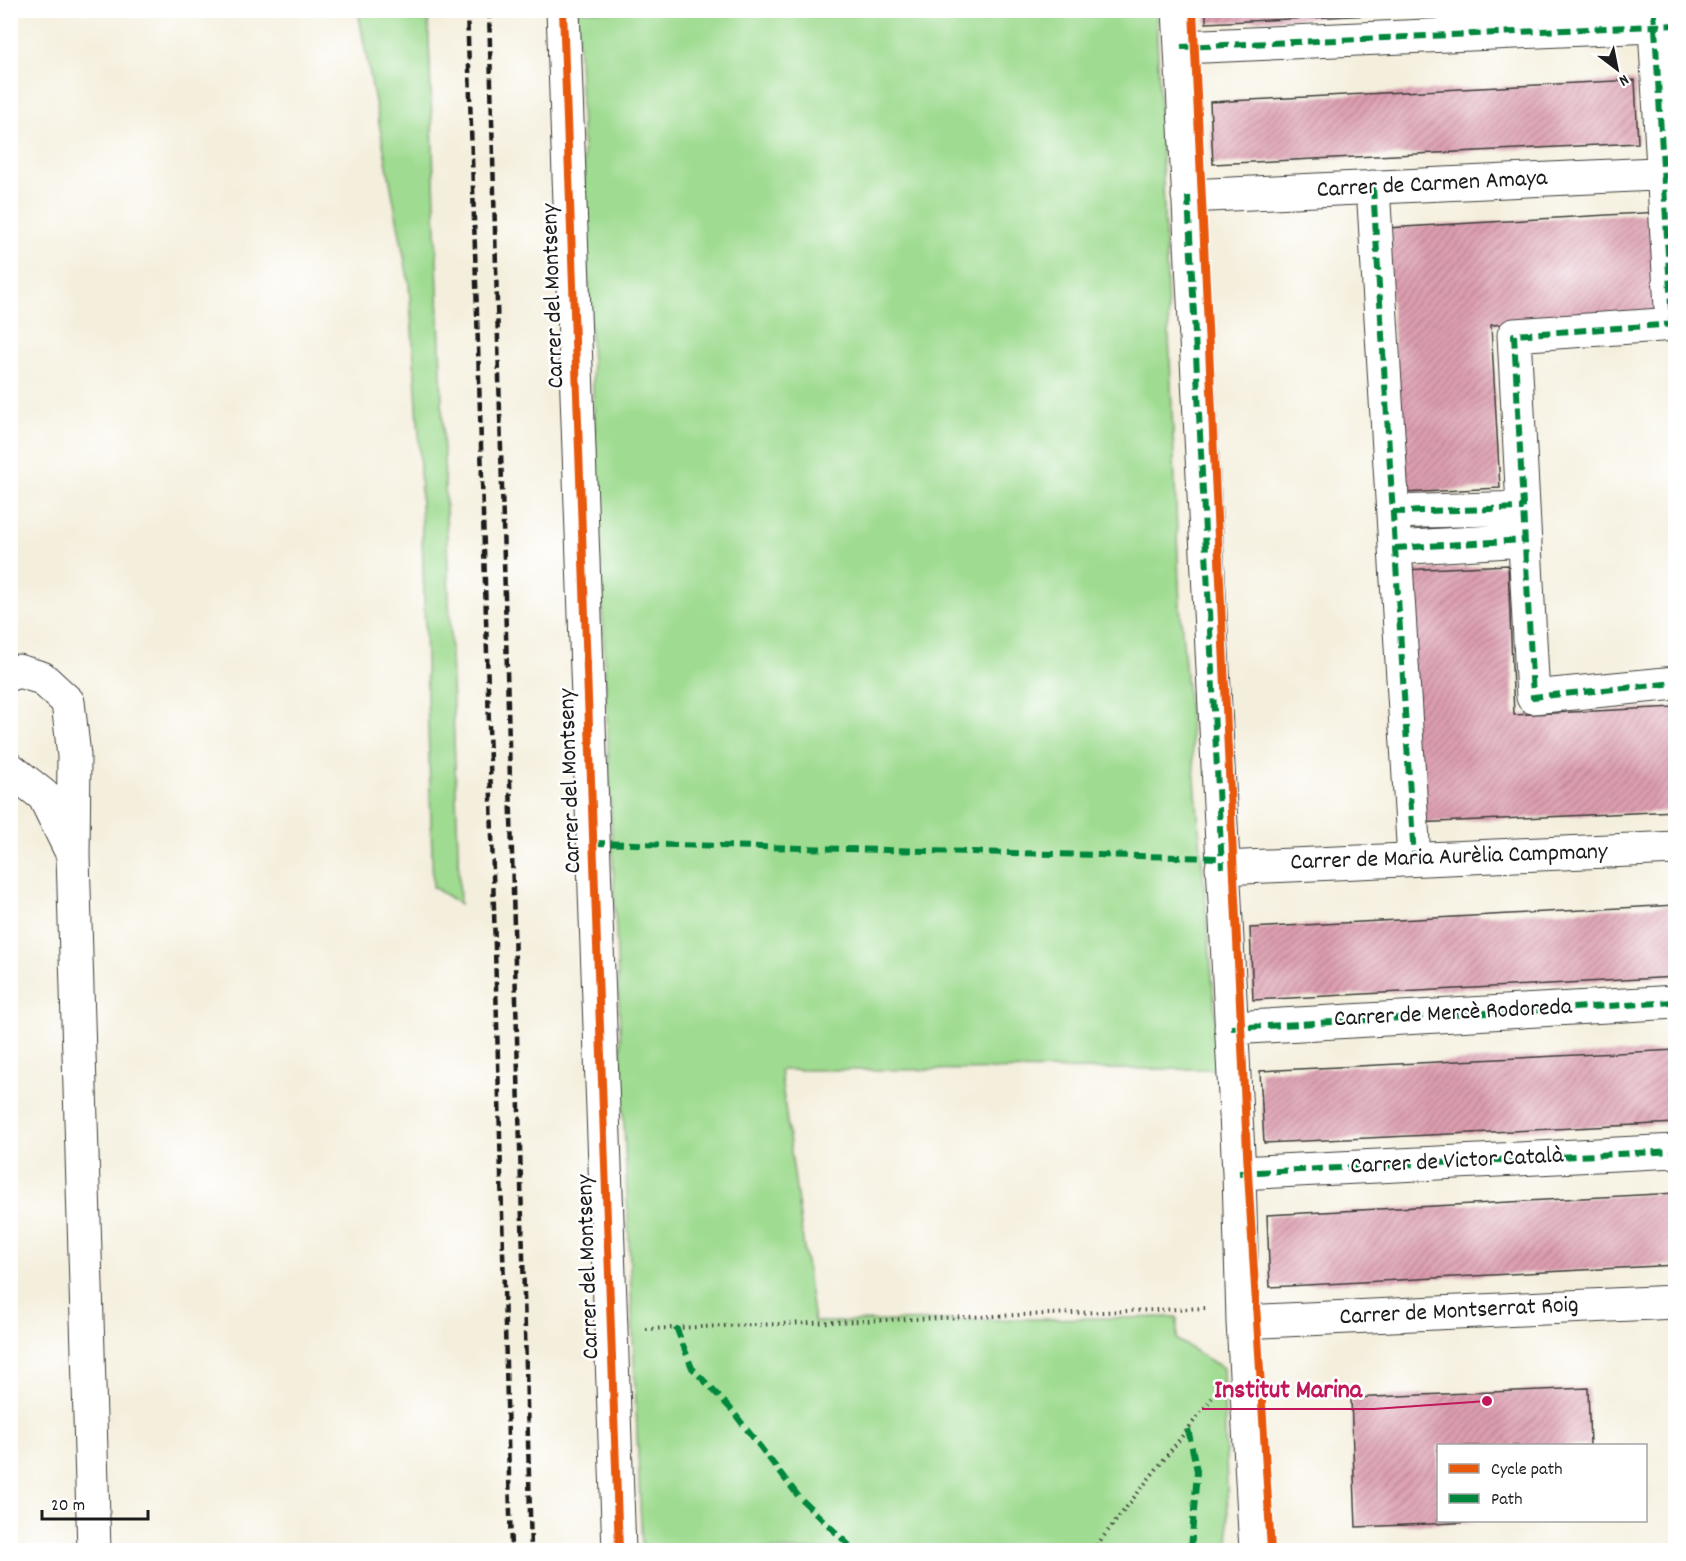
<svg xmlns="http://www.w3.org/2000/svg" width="1686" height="1561" font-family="Dekko,sans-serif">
	<defs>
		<pattern id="building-hatch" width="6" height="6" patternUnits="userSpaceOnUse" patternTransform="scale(1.5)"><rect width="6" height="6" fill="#dd9eb0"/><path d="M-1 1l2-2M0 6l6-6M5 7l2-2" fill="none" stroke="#b2808e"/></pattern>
	</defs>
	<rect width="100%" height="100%" fill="#fff"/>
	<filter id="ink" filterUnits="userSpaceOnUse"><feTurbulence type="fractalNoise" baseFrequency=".0167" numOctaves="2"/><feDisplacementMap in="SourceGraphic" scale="12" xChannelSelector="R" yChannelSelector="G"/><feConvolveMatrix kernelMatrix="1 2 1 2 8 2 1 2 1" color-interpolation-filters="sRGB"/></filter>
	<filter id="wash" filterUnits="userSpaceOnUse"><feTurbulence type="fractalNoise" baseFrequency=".008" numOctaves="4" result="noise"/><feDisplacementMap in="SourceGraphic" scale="24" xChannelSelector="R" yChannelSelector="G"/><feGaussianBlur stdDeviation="1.35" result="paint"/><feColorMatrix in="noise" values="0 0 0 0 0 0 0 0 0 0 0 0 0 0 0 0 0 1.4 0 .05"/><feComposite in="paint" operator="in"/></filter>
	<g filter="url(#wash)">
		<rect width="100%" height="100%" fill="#f4efdd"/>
		<path fill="#9fdb90" stroke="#5e7c56" stroke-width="1.5" d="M358,11H428L460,904L433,887L419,436L409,283Z
			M577,11H1156L1180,607L1220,1069L780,1070L814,1322L1177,1317V1340L1223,1368L1229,1550H642Z"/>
		<g id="blocks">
			<path fill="url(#building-hatch)" d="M1206,10H1433V12L1206,23Z
				M1635,80L1638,143L1213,164L1210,102Z
				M1676,211V314L1491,325L1500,488L1402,493L1387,228Z
				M1508,565L1514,715L1676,707V811L1416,823L1405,570Z
				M1676,905V977L1253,1000L1250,928Z
				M1676,1050V1123L1264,1143L1260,1071Z
				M1676,1193V1265L1270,1287L1267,1215Z
				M1588,1388L1590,1446H1438V1520L1480,1522L1356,1527L1351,1398Z"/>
		</g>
	</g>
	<g filter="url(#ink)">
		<use href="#blocks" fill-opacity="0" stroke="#3c3c39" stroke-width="1.5"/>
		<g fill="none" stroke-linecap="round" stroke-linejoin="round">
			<defs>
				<path id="minor" d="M563,10L619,1550
					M1179,10L1239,1173L1243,1322L1256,1550
					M1654,10L1672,325
					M1181,47L1676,25
					M1373,187L1414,859
					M1188,196L1676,173
					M1676,324L1514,335L1533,697L1676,683
					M1393,512L1523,508
					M1395,548L1525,540
					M10,674L18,671L42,678L68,702L74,756L73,856L94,1550
					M10,769L44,796L70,849
					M1222,868L1676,848
					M1231,1028L1676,1002
					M1239,1173L1676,1151
					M1243,1322L1676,1302"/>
			</defs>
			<use href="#minor" stroke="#3c3c39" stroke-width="35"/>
			<path stroke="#3c3c39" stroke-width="4" stroke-dasharray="1.5 4.5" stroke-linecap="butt" d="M646,1329L1208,1308
				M1093,1550L1212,1398"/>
			<use href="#minor" stroke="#fff" stroke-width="33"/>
			<path stroke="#1c1c1c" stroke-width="4.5" stroke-dasharray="9 4.5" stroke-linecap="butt" d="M467,10C485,524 497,1037 511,1550
				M489,10L531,1550"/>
			<path stroke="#00873e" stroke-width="6" stroke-dasharray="12 6" stroke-linecap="butt" d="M1654,10L1672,325
				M1181,47L1676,25
				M1373,187L1414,859
				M1188,196L1222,868
				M1676,324L1514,335L1533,697L1676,683
				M1393,512L1523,508
				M1395,548L1525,540
				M593,843L1222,858
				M1231,1028L1676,1002
				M1239,1173L1676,1151
				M676,1327L692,1368L731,1409L799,1497L854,1550
				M1188,1429L1197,1471L1191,1550"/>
			<defs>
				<path id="cycleway" d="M563,10L619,1550
					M1193,10L1248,1173L1271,1550"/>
			</defs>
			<use href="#cycleway" stroke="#fff" stroke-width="11"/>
			<use href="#cycleway" stroke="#e8590c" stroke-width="8"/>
		</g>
	</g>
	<g text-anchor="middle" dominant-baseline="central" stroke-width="5" stroke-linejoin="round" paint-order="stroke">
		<g font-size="24" fill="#1c1c1c" stroke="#fff">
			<text transform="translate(1432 185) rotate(-3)">Carrer de Carmen Amaya</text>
			<text transform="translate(554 296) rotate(-92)">Carrer del Montseny</text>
			<text transform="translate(571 781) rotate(-92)">Carrer del Montseny</text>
			<text transform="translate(1449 858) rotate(-2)">Carrer de Maria Aurèlia Campmany</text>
			<text transform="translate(1453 1014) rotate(-3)">Carrer de Mercè Rodoreda</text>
			<text transform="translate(1457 1162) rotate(-3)">Carrer de Victor Català</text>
			<text transform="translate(589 1267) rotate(-92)">Carrer del Montseny</text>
			<text transform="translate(1459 1312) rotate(-3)">Carrer de Montserrat Roig</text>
		</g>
	</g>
	<path fill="none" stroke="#c2185b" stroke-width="2" d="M1487 1401L1374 1409H1202"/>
	<circle fill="#c2185b" stroke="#fff" stroke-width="2" cx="1487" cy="1401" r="6"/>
	<g font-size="26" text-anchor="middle" font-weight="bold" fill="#c2185b" stroke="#fff" stroke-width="5" stroke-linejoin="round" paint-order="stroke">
		<text x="1288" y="1397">Institut Marina</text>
	</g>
	<rect width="1686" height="1561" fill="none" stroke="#fff" stroke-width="36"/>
	<rect x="1437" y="1444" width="210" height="78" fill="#ffffff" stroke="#a4a4a4" stroke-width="1.5"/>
	<rect x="1449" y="1464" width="30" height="9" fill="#e8590c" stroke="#a4a4a4" stroke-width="1.5"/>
	<text x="1491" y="1474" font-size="18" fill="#1c1c1c">Cycle path</text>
	<rect x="1449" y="1494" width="30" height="9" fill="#00873e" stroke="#a4a4a4" stroke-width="1.5"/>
	<text x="1491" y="1504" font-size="18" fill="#1c1c1c">Path</text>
	<g transform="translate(1617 69) rotate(148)" stroke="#ffffff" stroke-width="4.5" paint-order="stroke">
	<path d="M0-4.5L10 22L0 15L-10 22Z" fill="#1c1c1c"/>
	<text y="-9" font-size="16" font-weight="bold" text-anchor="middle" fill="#1c1c1c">N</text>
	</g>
	<path d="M42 1510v9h106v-9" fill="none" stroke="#1c1c1c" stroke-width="3"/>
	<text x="51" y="1510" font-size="18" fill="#1c1c1c" stroke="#ffffff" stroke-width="4.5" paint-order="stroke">20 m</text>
</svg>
